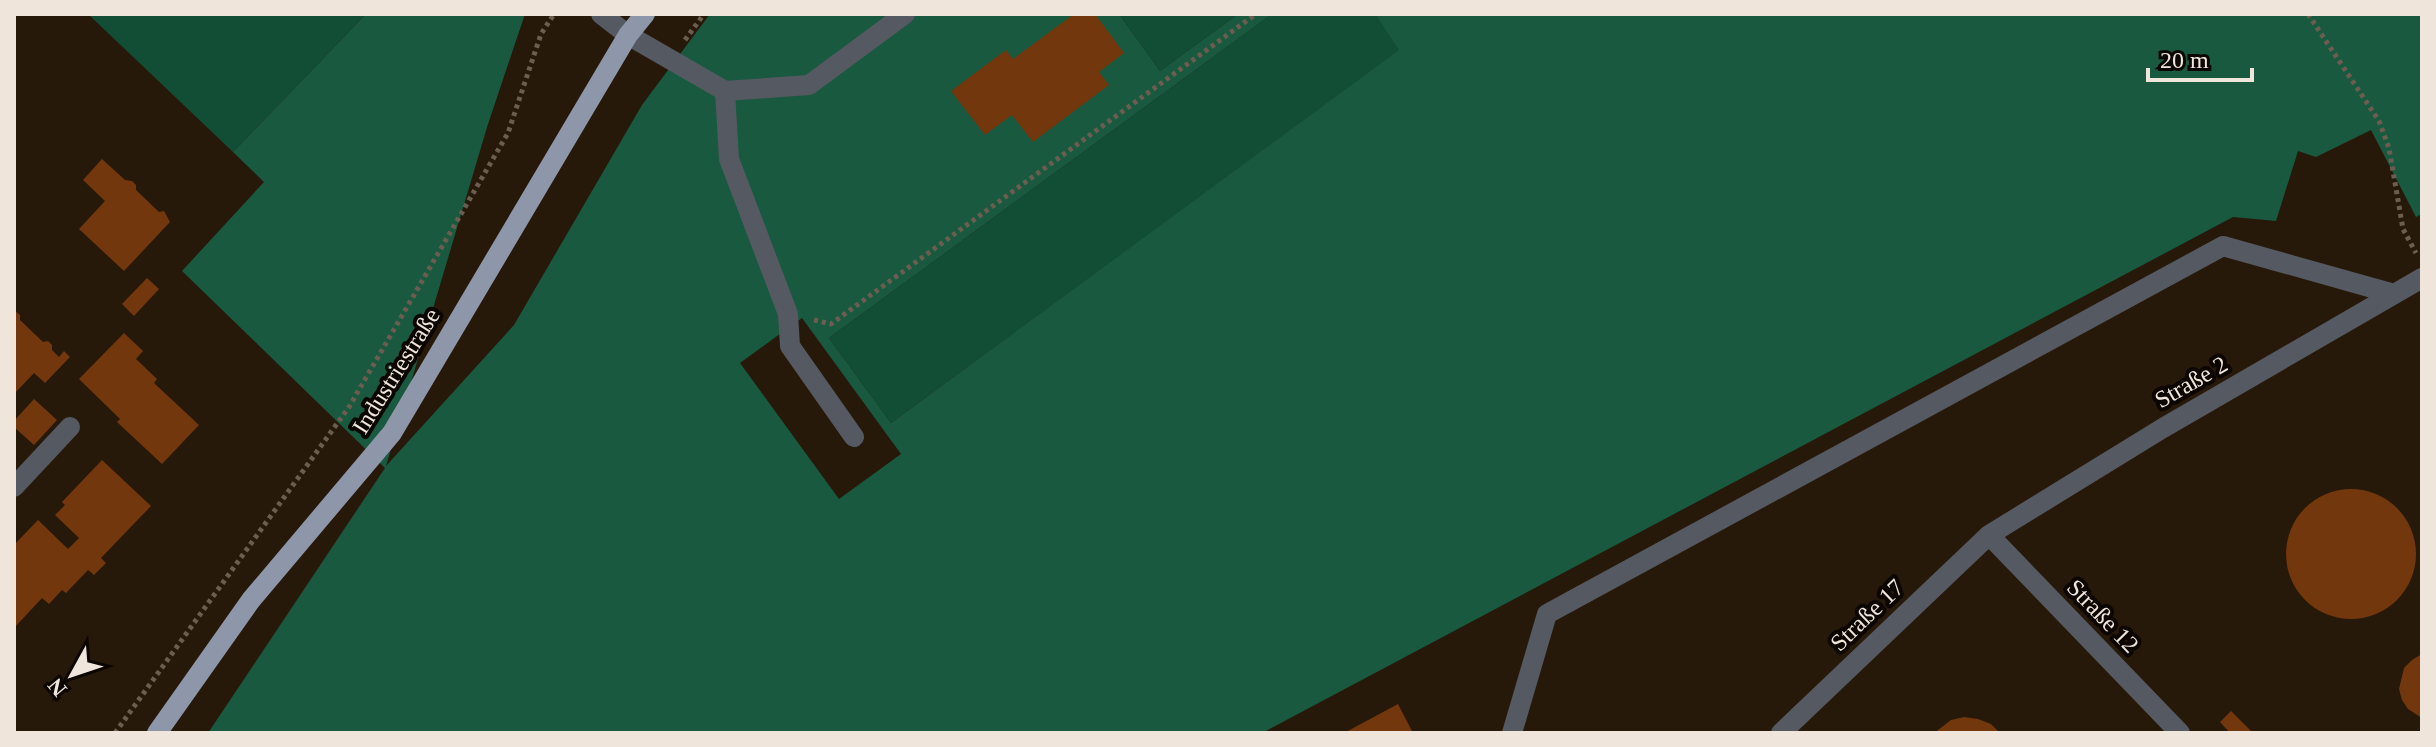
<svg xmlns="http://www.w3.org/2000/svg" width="2436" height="747" font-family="Georgia,serif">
	<rect width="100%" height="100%" fill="#271909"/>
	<path fill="#124d35" d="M88,14H366L233,152Z
		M1119,14H1238L1160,71Z
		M1272,14H1375L1400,50L891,423L829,338Z"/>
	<path fill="#19593f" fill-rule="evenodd" d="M366,14H525L488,124L386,466L514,325L642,105L710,14H1119L1160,71L1238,14H1272L829,338L891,423L1399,50L1375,14H2422V214L2416,217L2371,130L2316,157L2298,151L2276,221L2233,217L1262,733H208L385,468L182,271L264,182L233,152ZM802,318L901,454L839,499L740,363Z"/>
	<path fill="#72370c" d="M1074,14H1095L1124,53L1099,72L1109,85L1033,142L1012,115L985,135L951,91L1006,50L1013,59Z
		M102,159L125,180L132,181L136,185V190L159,212L164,211L170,222L124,271L79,229L105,201L83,180Z
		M147,278L159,289L134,316L122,304Z
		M14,310L20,315V320L43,342L48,341L52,345V350L59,357L64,351L70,357L45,383L34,373L14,394Z
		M124,333L143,351L136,359L157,379L154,383L199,425L162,464L117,422L120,419L79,379Z
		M34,399L57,420L34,445L14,427V421Z
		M102,460L151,506L101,558L106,563L94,575L88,570L66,593L62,590L49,604L42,598L14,628V545L38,520L68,549L79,538L55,515L65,505L62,502Z
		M2286 554a65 65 0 1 1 130 0a65 65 0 1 1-130 0Z
		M2422,654V718L2408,709L2402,700L2399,689L2404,668L2412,660Z
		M1398,704L1413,733H1344Z
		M2231,711L2253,733H2230L2220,722Z
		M1964,717L1978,719L1991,724L2000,733H1934L1951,720Z"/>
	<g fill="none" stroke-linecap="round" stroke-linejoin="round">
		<path stroke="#6b5e50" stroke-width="5" stroke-dasharray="4 4" stroke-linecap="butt" d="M2308,14L2379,121L2389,148L2403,229L2416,253
			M685,40L704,14
			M814,320L831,324L1256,14
			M115,733L349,407L508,133L541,34L554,14"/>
		<path stroke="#555962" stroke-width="20" d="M601,14L628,35L725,91L809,85L905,14
			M725,91L729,159L788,314L790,346L854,437
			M14,487L70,427
			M1989,535L2180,733
			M1512,733L1547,614L2223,246L2394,294
			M1781,733L1989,535L2163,428L2422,278"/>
		<path stroke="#8e96a9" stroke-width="20" d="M157,733L251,600L392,433L628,35L645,14"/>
	</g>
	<g text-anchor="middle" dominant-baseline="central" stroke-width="8" stroke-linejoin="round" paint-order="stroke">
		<g font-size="24" fill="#efe5db" stroke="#0b0602">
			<text transform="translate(396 371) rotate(-58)">Industriestraße</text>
			<text transform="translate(2191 382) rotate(-30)">Straße 2</text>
			<text transform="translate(1867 615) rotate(-44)">Straße 17</text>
			<text transform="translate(2103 616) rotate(46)">Straße 12</text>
		</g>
	</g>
	<rect width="2436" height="747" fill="none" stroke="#efe5db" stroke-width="32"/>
	<g transform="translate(72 675) rotate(230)" stroke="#0b0602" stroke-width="6" paint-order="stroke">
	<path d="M0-6L14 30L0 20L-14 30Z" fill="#efe5db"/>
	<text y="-12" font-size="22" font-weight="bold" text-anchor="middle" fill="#efe5db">N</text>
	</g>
	<path d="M2148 68v12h104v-12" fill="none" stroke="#efe5db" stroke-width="4"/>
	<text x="2160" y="68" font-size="24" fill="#efe5db" stroke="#0b0602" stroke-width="6" paint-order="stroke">20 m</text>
</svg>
